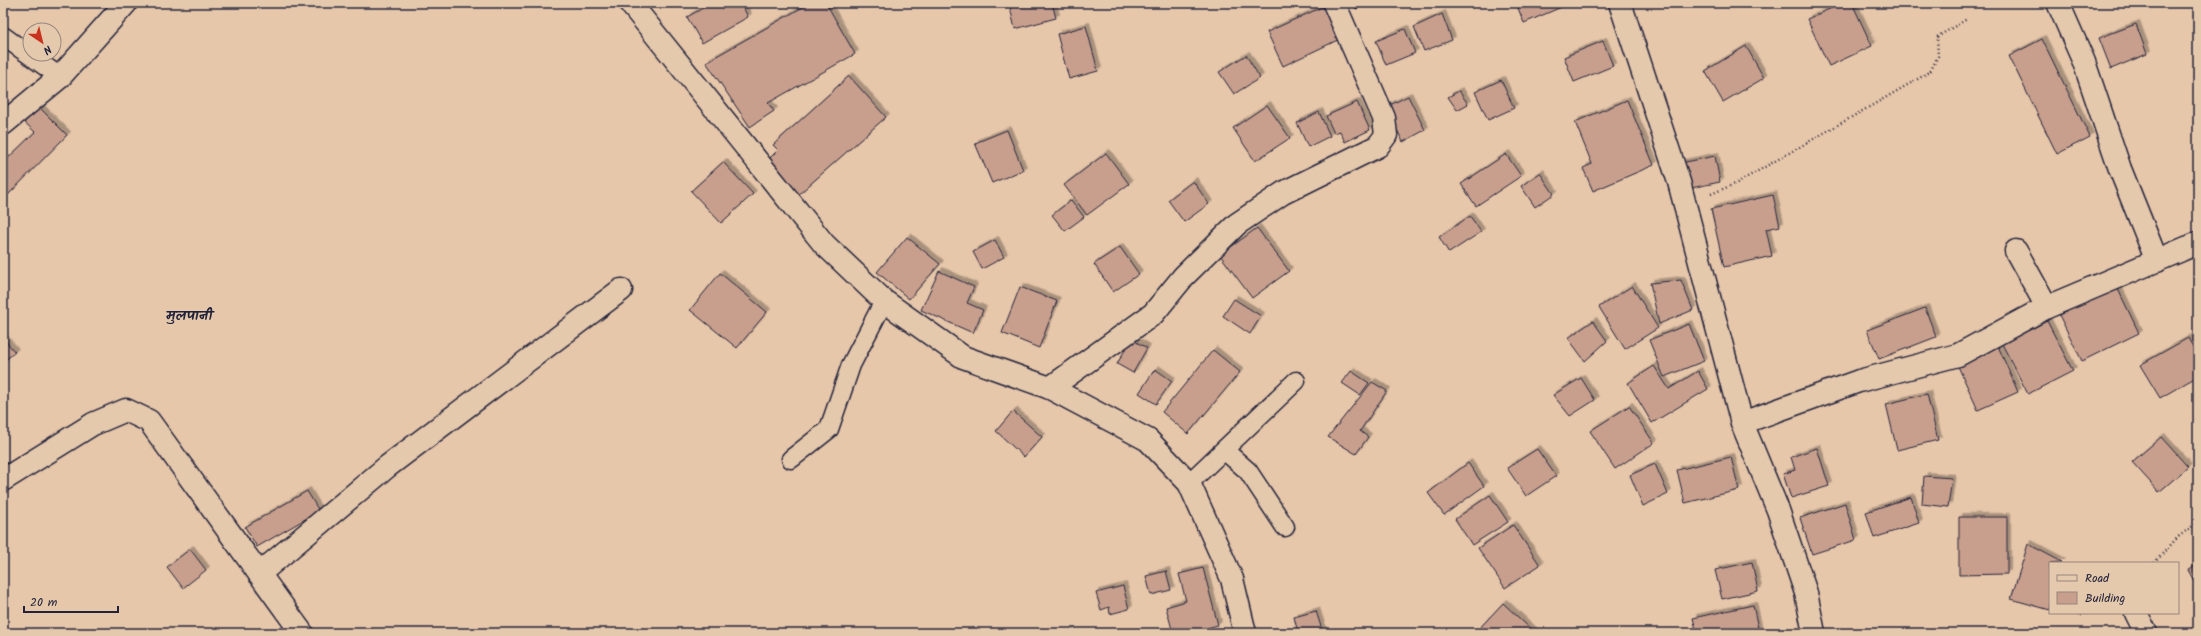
<svg xmlns="http://www.w3.org/2000/svg" width="2201" height="636" font-family="Kalam,'Playpen Sans Deva',sans-serif">
	<defs>
		<filter id="shadow"><feDropShadow dx="3.5" dy="-3.5" stdDeviation="0" flood-color="#0004"/></filter>
	</defs>
	<rect width="100%" height="100%" fill="#e7c7aa"/>
	<filter id="ink" filterUnits="userSpaceOnUse"><feTurbulence type="fractalNoise" baseFrequency=".025" numOctaves="2"/><feDisplacementMap in="SourceGraphic" scale="8" xChannelSelector="R" yChannelSelector="G"/><feConvolveMatrix kernelMatrix="1 2 1 2 8 2 1 2 1" color-interpolation-filters="sRGB"/></filter>
	<g filter="url(#ink)">
		<path fill="#c89f8d" stroke="#22223b" filter="url(#shadow)" d="M712,3H741L748,17L702,43L687,17Z
			M810,3H826L855,54L768,103L774,111L750,127L706,62Z
			M1009,3H1052L1056,18L1015,29Z
			M1331,3L1346,36L1283,66L1267,32Z
			M1353,3H1368L1356,9Z
			M1516,3H1571L1524,23Z
			M1843,3H1852L1872,46L1829,66L1807,19Z
			M1442,14L1452,40L1424,51L1414,27Z
			M2136,24L2147,54L2111,69L2099,38Z
			M1086,26L1098,71L1069,79L1057,34Z
			M1405,29L1415,53L1386,65L1376,41Z
			M2042,39L2090,137L2057,154L2009,56Z
			M1603,41L1613,66L1574,82L1564,57Z
			M1746,46L1764,78L1723,102L1705,71Z
			M1246,55L1260,78L1234,94L1219,72Z
			M849,76L886,117L798,195L767,161L778,150L773,145Z
			M1501,80L1514,108L1488,120L1475,92Z
			M1459,91L1468,104L1457,110L1448,97Z
			M1408,96L1425,130L1403,142L1386,107Z
			M1627,100L1654,165L1593,191L1583,168L1592,164L1575,122Z
			M1357,102L1370,130L1345,142L1340,131L1334,133L1326,116Z
			M35,103L67,135L3,200V163L35,132L20,118Z
			M1267,105L1290,138L1255,161L1233,128Z
			M1319,112L1330,136L1308,147L1297,123Z
			M1007,130L1023,170L992,183L975,143Z
			M1106,153L1129,184L1087,215L1064,185Z
			M1506,154L1521,176L1476,206L1461,184Z
			M1715,156L1720,182L1686,189L1681,163Z
			M723,162L753,194L721,223L691,191Z
			M1540,173L1554,194L1535,207L1521,186Z
			M1193,181L1209,204L1184,222L1168,200Z
			M1773,195L1780,226L1766,229L1772,256L1724,267L1711,209Z
			M1071,200L1084,217L1065,231L1052,215Z
			M1470,216L1481,232L1449,253L1439,237Z
			M1257,228L1289,271L1252,298L1220,255Z
			M907,237L940,264L909,299L877,272Z
			M995,240L1004,257L982,269L973,252Z
			M1120,247L1139,274L1113,292L1094,264Z
			M939,271L974,287L967,303L983,310L973,333L921,310Z
			M720,273L767,312L737,348L690,310Z
			M1681,280L1693,310L1659,324L1650,283Z
			M2116,285L2139,333L2082,361L2058,313Z
			M1632,286L1658,328L1625,349L1599,307Z
			M1020,287L1057,301L1039,348L1002,333Z
			M1234,299L1261,316L1250,334L1223,316Z
			M1925,308L1936,337L1879,359L1867,330Z
			M1593,321L1607,341L1585,361L1568,338Z
			M2047,321L2073,371L2028,394L2002,344Z
			M1689,324L1704,361L1664,377L1649,340Z
			M3,338L15,352L3,362Z
			M2188,338L2198,356V376L2160,398L2140,365Z
			M1131,339L1147,348L1133,373L1117,364Z
			M1998,346L2018,392L1978,410L1957,364Z
			M1213,350L1240,372L1188,434L1162,412Z
			M1654,366L1669,389L1698,371L1708,389L1652,423L1628,383Z
			M1155,369L1172,381L1156,404L1139,393Z
			M1351,371L1369,383L1360,395L1342,383Z
			M1581,378L1595,400L1570,416L1553,395Z
			M1372,382L1387,391L1360,431L1368,437L1356,454L1328,437Z
			M1927,394L1938,440L1897,450L1886,404Z
			M1629,406L1654,443L1615,469L1590,431Z
			M1013,411L1042,437L1024,457L996,431Z
			M2161,437L2188,467L2159,492L2132,462Z
			M1817,448L1829,486L1791,498L1783,474L1795,470L1791,457Z
			M1537,449L1556,476L1526,496L1507,468Z
			M1731,457L1739,490L1685,503L1677,470Z
			M1468,463L1484,486L1444,515L1428,493Z
			M1655,464L1668,494L1643,506L1630,475Z
			M1924,476L1952,478L1948,507L1922,504Z
			M307,491L319,511L257,547L245,527Z
			M1490,495L1508,522L1472,545L1455,519Z
			M1911,497L1919,523L1874,538L1866,512Z
			M1845,503L1856,540L1812,554L1800,518Z
			M1959,517H2007V574L1959,575Z
			M1513,525L1540,565L1505,588L1478,548Z
			M2028,544L2062,562L2050,563V610L2011,599Z
			M190,549L206,570L183,588L167,567Z
			M1752,562L1758,591L1722,599L1715,570Z
			M2198,565V588L2188,570Z
			M1203,568L1218,625L1188,633H1173L1166,607L1186,601L1179,574Z
			M1166,571L1171,590L1151,595L1146,576Z
			M1123,586L1129,609L1110,614L1109,607L1101,610L1096,593Z
			M1503,603L1535,633H1475Z
			M1753,605L1759,633H1697L1693,618Z
			M1316,611L1323,633H1298L1294,617Z"/>
		<g fill="none" stroke-linecap="round" stroke-linejoin="round">
			<defs>
				<path id="lane" d="M3,36L60,77
					M1224,450L1248,471L1285,527
					M791,459L829,429L851,365L884,301
					M1189,483L1296,381"/>
				<path id="street" d="M1620,3L1679,182L1742,423L1778,510L1806,593L1814,633
					M2058,3L2084,62L2120,169L2157,261
					M3,124L60,77L126,3
					M2016,251L2047,307
					M1050,388L1153,314L1184,276L1237,224L1283,193L1378,146L1386,135L1384,118L1334,3
					M1742,423L1859,381L1958,355L2047,307L2198,243
					M3,480L93,424L126,410L149,421L302,633
					M259,574L388,466L621,290
					M2136,613L2146,633"/>
				<path id="primary" d="M630,3L824,244L884,301L963,357L1050,388L1148,440L1189,483L1232,579L1245,633"/>
			</defs>
			<use href="#lane" stroke="#22223b" stroke-width="21"/>
			<use href="#street" stroke="#22223b" stroke-width="25"/>
			<use href="#primary" stroke="#22223b" stroke-width="25"/>
			<path stroke="#22223b" stroke-width="2.5" stroke-dasharray="1 3" stroke-linecap="butt" d="M1711,194L1737,183L1930,72L1938,56L1937,37L1967,19
				M2154,563L2178,537L2198,522
				M2065,613L2082,615L2086,613"/>
			<use href="#lane" stroke="#e5c9ac" stroke-width="18"/>
			<use href="#street" stroke="#e5c9ac" stroke-width="22"/>
			<use href="#primary" stroke="#e5c9ac" stroke-width="22"/>
		</g>
	</g>
	<g text-anchor="middle" dominant-baseline="central" stroke-width="3" stroke-linejoin="round" paint-order="stroke">
		<g font-size="14" font-weight="bold" fill="#22223b" stroke="#e5c9ac">
			<text x="189" y="316">मुलपानी</text>
		</g>
	</g>
	<rect width="2201" height="636" fill="none" stroke="#e5c9ac" stroke-width="16"/>
	<rect x="8" y="8" width="2185" height="620" fill="none" stroke="#22223b" stroke-width="1.5" filter="url(#ink)"/>
	<rect x="2049" y="562" width="130" height="52" fill="#e5c9ac" stroke="#97867f"/>
	<rect x="2057" y="575" width="20" height="6" fill="#e5c9ac" stroke="#97867f"/>
	<text x="2085" y="582" font-size="12" fill="#22223b">Road</text>
	<rect x="2057" y="592" width="20" height="12" fill="#c89f8d" stroke="#97867f"/>
	<text x="2085" y="602" font-size="12" fill="#22223b">Building</text>
	<g transform="translate(42 42) rotate(145)"><circle r="19" fill="#e5c9ac" stroke="#97867f"/>
	<path d="M0-3L7 15L0 10L-7 15Z" fill="#c8321e"/>
	<text y="-6" font-size="11" font-weight="bold" text-anchor="middle" fill="#22223b">N</text>
	</g>
	<path d="M24 606v6h94v-6" fill="none" stroke="#22223b" stroke-width="2"/>
	<text x="30" y="606" font-size="12" fill="#22223b" stroke="#e5c9ac" stroke-width="3" paint-order="stroke">20 m</text>
</svg>
